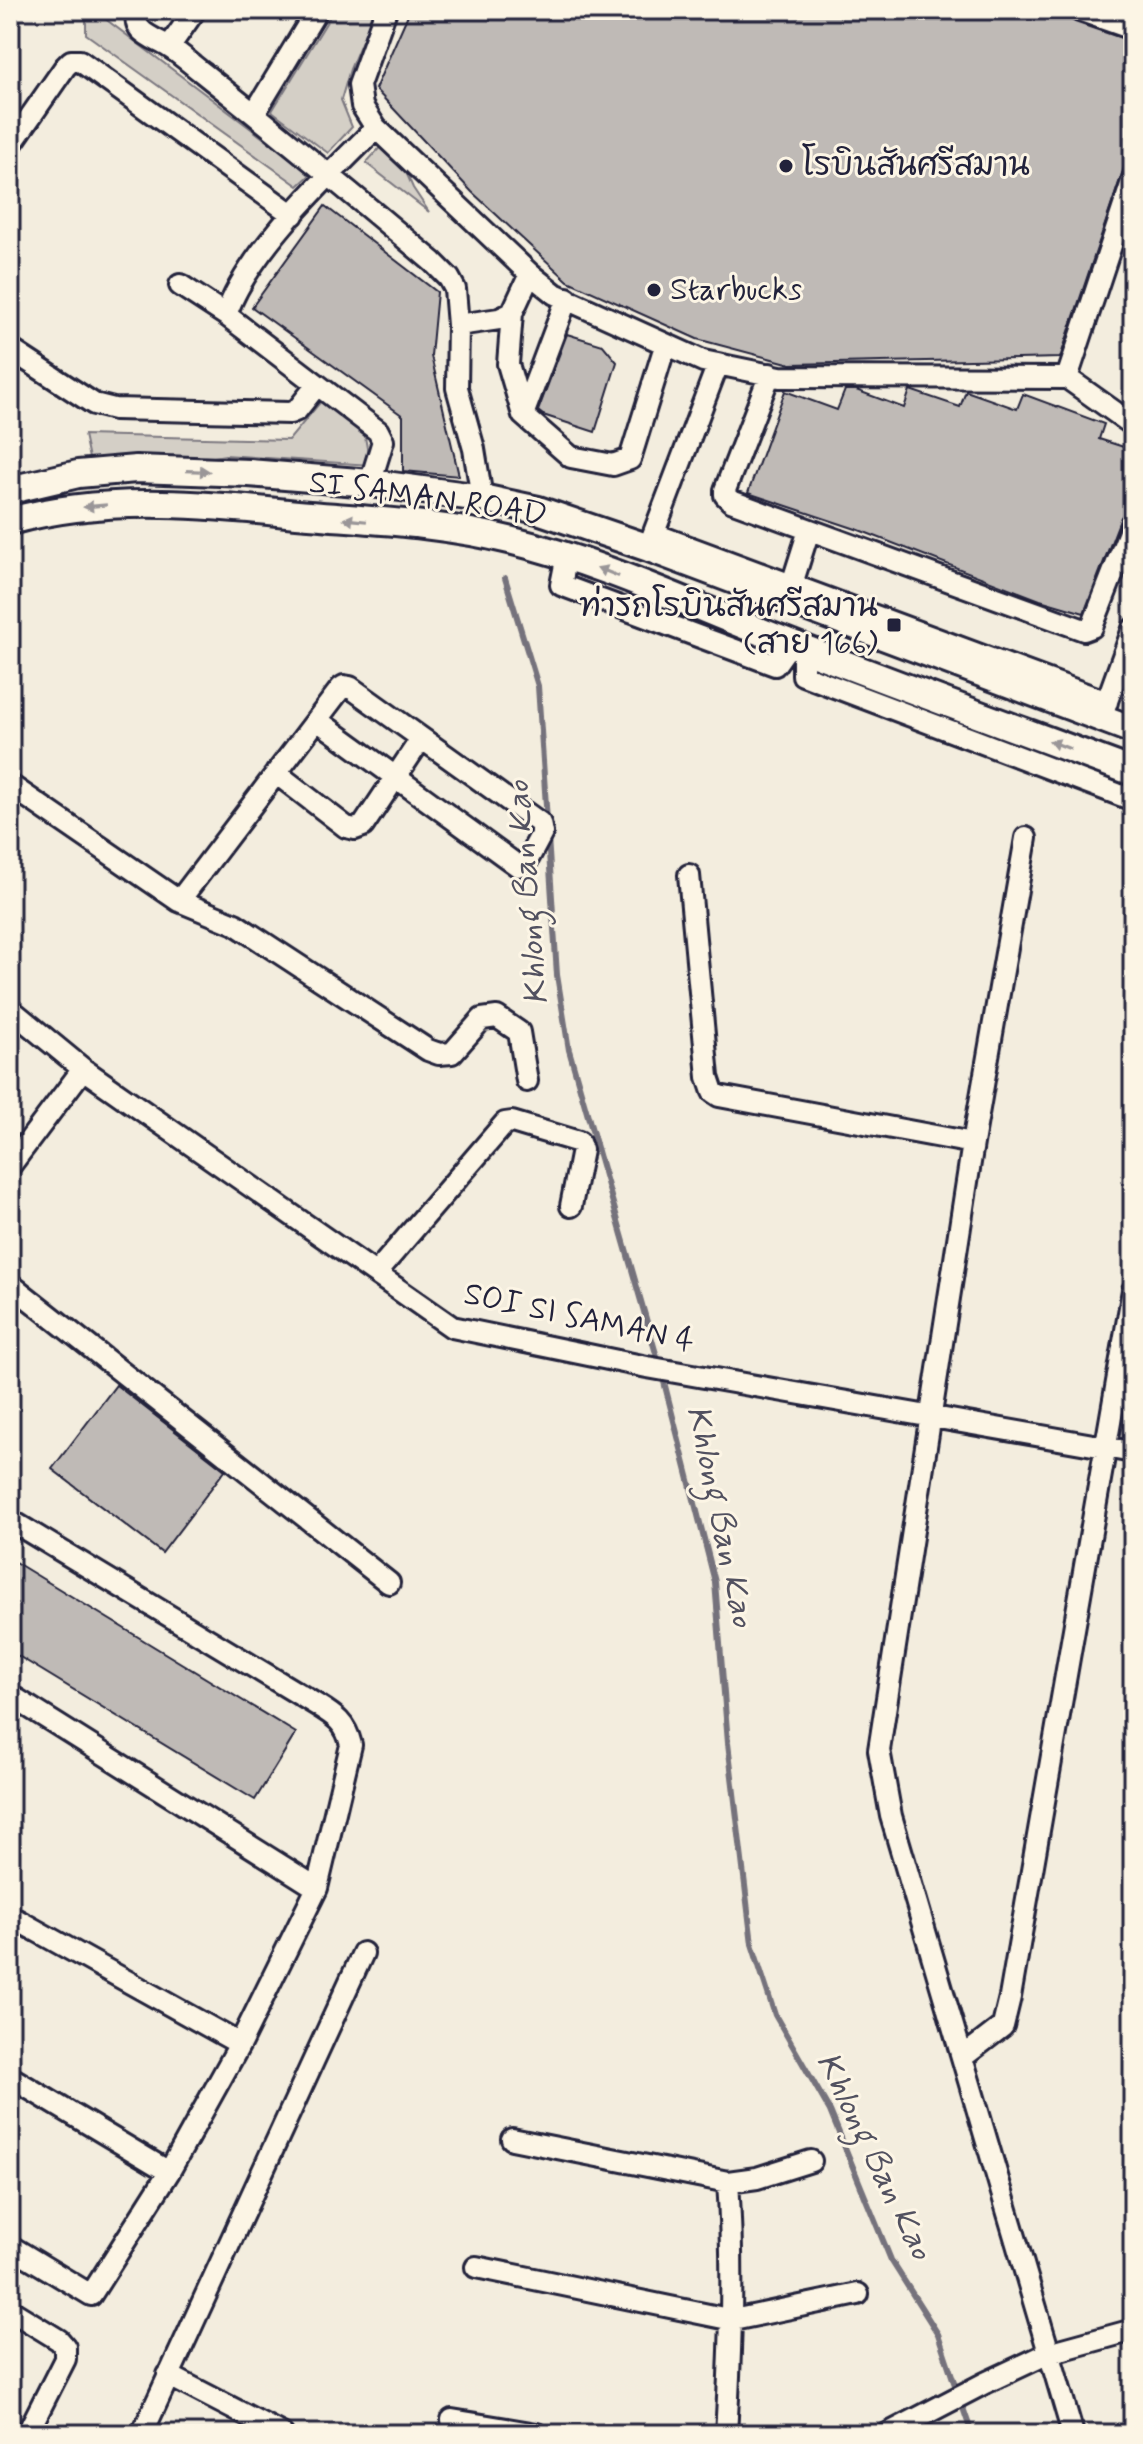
<svg xmlns="http://www.w3.org/2000/svg" width="1143" height="2444" font-family="Mynerve,'Playpen Sans Thai',sans-serif">
	<rect width="100%" height="100%" fill="#f3edde"/>
	<filter id="ink" filterUnits="userSpaceOnUse"><feTurbulence type="fractalNoise" baseFrequency=".0125" numOctaves="2"/><feDisplacementMap in="SourceGraphic" scale="16" xChannelSelector="R" yChannelSelector="G"/><feConvolveMatrix kernelMatrix="1 2 1 2 8 2 1 2 1" color-interpolation-filters="sRGB"/></filter>
	<g filter="url(#ink)">
		<path fill="#d4cfc6" stroke="#7b7880" stroke-width="2" d="M334,10H375L350,69L341,100L352,127L328,153L272,111Z
			M86,12L100,15L311,174L298,186L86,34Z
			M383,144L398,154L413,188L429,212L366,163Z
			M322,400L364,431L370,465L225,455L185,462L90,463L84,435L289,440Z"/>
		<g fill="none" stroke-linecap="round" stroke-linejoin="round">
			<path stroke="#75727b" stroke-width="6" d="M505,578L538,686L547,821
				M548,837L557,975L569,1050L659,1364
				M662,1374L715,1582L728,1743L752,1944L775,2015L830,2111L891,2260L938,2334L957,2391
				M961,2402L972,2434"/>
		</g>
		<path fill="#bfbab6" stroke="#22223b" stroke-width="2" d="M410,10H1066L1069,18L1075,22L1133,42V141L1060,358L791,364L697,339L568,281L472,192L375,89Z
			M325,206L437,292L431,356L459,476L403,471V416L252,307Z
			M567,334L603,345L617,362L595,432L543,415L538,411Z
			M845,390H856L904,408L910,390L960,407L966,391L1017,409L1023,394L1104,424L1099,439L1133,450V496L1128,510L1121,517L1084,613L1040,600L859,530L748,493L785,391L837,410Z
			M116,1385L225,1470L162,1553L52,1469Z
			M10,1559L296,1733L255,1800L10,1651Z"/>
		<g fill="none" stroke-linecap="round" stroke-linejoin="round">
			<defs>
				<path id="minor" d="M140,10C127,31 155,38 169,47C181,54 192,65 203,73C281,135 357,198 433,262L449,278L455,289L458,325L457,388L474,449L482,498
					M386,10L359,85L362,106L376,128L530,274L555,294L703,361L780,377L1067,378L1133,425
					M1079,10L1133,29
					M169,47L195,10
					M254,114L317,10
					M10,146L65,67L71,61H80L293,215
					M530,274L512,313L508,364L523,415L571,457L613,465L630,459L665,346
					M180,285L226,315
					M458,325L499,319L512,313
					M10,349L94,404L114,409L290,413L297,410L317,385
					M770,374L725,490V495L731,501L1084,630L1092,627L1133,522
					M1067,378L1133,179
					M523,415L567,298
					M370,483L383,441L378,431L226,315C248,251 327,177 376,128
					M654,534L1107,702
					M650,543L718,364
					M567,555L561,585L775,665L790,644
					M792,584L809,530
					M803,648V675L1133,800
					M1103,712L1133,629
					M276,773L346,827L355,829L363,826L421,739
					M10,785L179,901L235,924L428,1050L439,1054L452,1053L482,1019L497,1017L519,1032L527,1081
					M1026,838L973,1143L879,1750L891,1816L1073,2434
					M689,875L708,1077L713,1092L719,1096L973,1143
					M179,901C233,830 287,759 341,688L344,686L350,687L540,823L542,833L526,863L518,866L317,720
					M10,1009L83,1069L452,1327L647,1367L1133,1452
					M10,1166L83,1069
					M376,1273L505,1123L512,1122L579,1142L582,1150L571,1206
					M10,1284L389,1583
					M10,1520L317,1705C335,1716 346,1723 351,1745L317,1888L10,1695
					M10,1916L240,2044
					M964,2056L1003,2026L1010,1997L1133,1290
					M10,2077L169,2172
					M512,2139L728,2182L757,2178L811,2161
					M10,2246L91,2295L169,2172L240,2044L317,1888
					M476,2267L733,2320L858,2294
					M10,2310L59,2340L65,2347V2359L27,2434
					M168,2375L282,2434
					M452,2420L537,2434
					M142,2434L363,1953
					M726,2434C731,2349 734,2267 728,2182
					M887,2434L985,2383L1049,2353L1133,2330"/>
				<path id="major" d="M10,490L78,474L136,469L249,473L370,483L482,498L538,510L649,548L1133,730
					M10,521C100,496 195,503 287,513C360,520 437,522 509,540C605,563 695,607 787,642C902,687 1018,729 1133,772"/>
			</defs>
			<use href="#minor" stroke="#22223b" stroke-width="26"/>
			<use href="#major" stroke="#22223b" stroke-width="32"/>
			<use href="#minor" stroke="#fcf5e5" stroke-width="20"/>
			<use href="#major" stroke="#fcf5e5" stroke-width="26"/>
		</g>
		<defs><path id="oneway-solid" d="M-6-.8H1V-3.2L6.5 0L1 3.2V.8H-6Z" transform="scale(2)"/></defs>
		<g fill="#9a9698">
			<use href="#oneway-solid" transform="translate(198 471) rotate(2)"/>
			<use href="#oneway-solid" transform="translate(95 506) rotate(175)"/>
			<use href="#oneway-solid" transform="translate(355 520) rotate(-174)"/>
			<use href="#oneway-solid" transform="translate(608 572) rotate(-158)"/>
			<use href="#oneway-solid" transform="translate(1060 745) rotate(-159)"/>
		</g>
	</g>
	<g fill="#22223b" stroke="#fcf5e5" stroke-width="3">
		<circle cx="786" cy="166" r="8"/>
		<circle cx="654" cy="290" r="8"/>
		<rect x="886" y="617" width="16" height="16" rx="4"/>
	</g>
	<g text-anchor="middle" dominant-baseline="central" stroke-width="6" stroke-linejoin="round" paint-order="stroke">
		<g font-size="32" fill="#22223b" stroke="#fcf5e5" text-anchor="start">
			<text x="802" y="166">โรบินสันศรีสมาน</text>
			<text x="670" y="290">Starbucks</text>
			<text x="878" y="607" text-anchor="end">ท่ารถโรบินสันศรีสมาน<tspan x="878" dy="37">(สาย 166)</tspan></text>
		</g>
		<g font-size="32" fill="#22223b" stroke="#fcf5e5">
			<text transform="translate(428 499) rotate(8)">SI SAMAN ROAD</text>
			<text transform="translate(579 1318) rotate(12)">SOI SI SAMAN 4</text>
		</g>
		<g font-size="34" font-style="italic" fill="#525160" stroke="#fcf5e5">
			<text transform="translate(528 893) rotate(-95)">Khlong Ban Kao</text>
			<text transform="translate(720 1516) rotate(78)">Khlong Ban Kao</text>
			<text transform="translate(874 2156) rotate(64)">Khlong Ban Kao</text>
		</g>
	</g>
	<rect width="1143" height="2444" fill="none" stroke="#fcf5e5" stroke-width="40"/>
	<rect x="20" y="20" width="1103" height="2404" fill="none" stroke="#22223b" stroke-width="3" filter="url(#ink)"/>
</svg>
